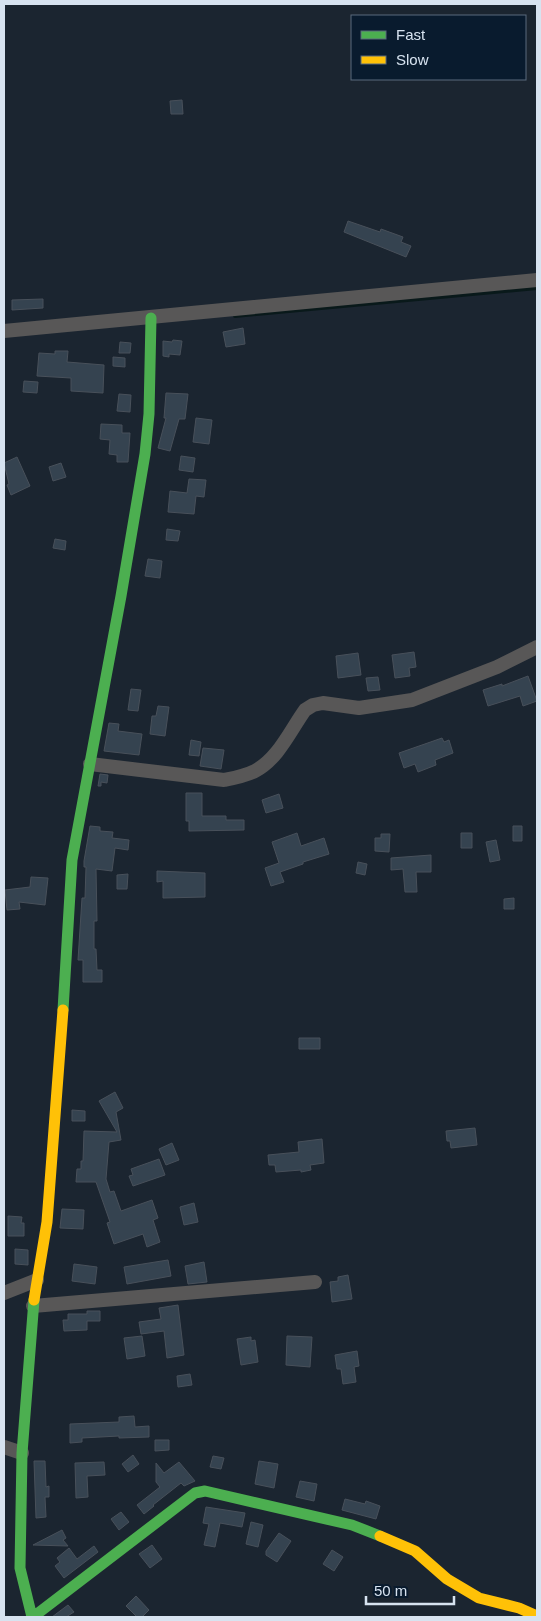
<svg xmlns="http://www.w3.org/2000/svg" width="541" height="1621" font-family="Arial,sans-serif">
	<rect width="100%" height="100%" fill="#1b2530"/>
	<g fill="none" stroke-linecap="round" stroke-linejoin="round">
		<path stroke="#09191a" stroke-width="4" d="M235,316L537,288"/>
	</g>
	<path fill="#354350" stroke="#48505a" d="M182,100L183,114H171L170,101Z
		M348,221L380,232L381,229L403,237L401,242L411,246L406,257L344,232Z
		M43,299V308L12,310V300Z
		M243,328L245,344L226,347L223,332Z
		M173,340L182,341L180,355L169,354V357L163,356V341L172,342Z
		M120,342L131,343L130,353H119Z
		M55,351H68L67,362L104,365L103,393L71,391V378L37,376L39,353L55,354Z
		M113,357L125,358V367L113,366Z
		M24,381L38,382L37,393L23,392Z
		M166,393L188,394L185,419H179L170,451L158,448L166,418H164Z
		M119,394L131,395L130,412L117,411Z
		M196,418L212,420L209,444L193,442Z
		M101,424L122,425V433H130L128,462H117V455L109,454L110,440L100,439Z
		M181,456L195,458L193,472L179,470Z
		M17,457L30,486L11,495L7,485L9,484L4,463Z
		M61,463L66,477L53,481L49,467Z
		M189,479L206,480L204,497L196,496L194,514L168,512L170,491L187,493Z
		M167,529L180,531L178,541L166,540Z
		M55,539L66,541L65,550L53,548Z
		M148,559L162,561L160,578L145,576Z
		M414,652L416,667L409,668L410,676L395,678L392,655Z
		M358,653L361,675L338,678L336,656Z
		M528,676L537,701L523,706L520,696L488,706L483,690L502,684V686Z
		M378,677L380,690L368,691L366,678Z
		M131,689L141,690L138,711L128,710Z
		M158,706L169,707L165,736L150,734L152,716H156Z
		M109,723L119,724L118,731L142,734L139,755L104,751Z
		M442,738L444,742L449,740L453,753L435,760L436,765L418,772L415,764L404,768L399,753Z
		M191,740L201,742L199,756L189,755Z
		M203,748L224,750L221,769L200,766Z
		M100,774L108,775L107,783L101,782V786H98Z
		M186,793H202V816H226V820H244V830L189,831V821H186Z
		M279,794L283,808L266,813L262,800Z
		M90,826L100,827V831L113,832L112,838L129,840L128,850L115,848L112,871L96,869L97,921H94V949H96L97,970H102V982H83V960H78L82,898H85L86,867H84V861Z
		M513,826H522V841H513Z
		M297,833L301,846L324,838L329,854L303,862V864L280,872L284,882L271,886L265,868L279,863L272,842Z
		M461,833H472V848H461Z
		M381,834H390L389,852L375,851V838H381Z
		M496,840L500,860L490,862L486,842Z
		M431,855V872H416L417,892H405L403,869L391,870V858Z
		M358,862L367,864L365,875L356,873Z
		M157,871L205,873V897L163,898V881L157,882Z
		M128,874L127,889H117V875Z
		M31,877L48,878L45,905L19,902L20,909L7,910L5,890L30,887Z
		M514,898V909H504V899Z
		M299,1038H320V1049H299Z
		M115,1092L123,1108L116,1112L121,1140L109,1142L106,1179L110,1192L114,1191L121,1211L152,1200L158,1218L153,1220L160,1242L147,1247L143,1234L114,1244L107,1223L110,1222L96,1182H76L77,1169H81V1161H83L84,1131L117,1132L99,1101Z
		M72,1110L85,1111V1121H72Z
		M475,1128L477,1145L451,1148L450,1141H447L446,1131Z
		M322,1139L324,1163L310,1165L311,1170L301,1172V1170L276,1172L275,1165H269L268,1155L299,1152L298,1142Z
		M172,1143L179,1160L166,1165L159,1149Z
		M159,1159L165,1175L133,1186L129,1176L133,1175L131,1169Z
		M194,1203L198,1222L184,1225L180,1207Z
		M62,1209L84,1210L83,1229L60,1228Z
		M8,1216L22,1217L21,1223H24V1236H8Z
		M15,1249L28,1250V1265L15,1264Z
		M168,1260L171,1276L127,1284L124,1267Z
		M204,1262L207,1282L188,1284L185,1266Z
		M74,1264L97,1267L95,1284L72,1281Z
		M348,1275L352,1299L332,1302L330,1282L338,1281V1277Z
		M178,1305L184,1355L167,1358L164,1331L141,1334L139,1322L161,1319L159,1308Z
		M87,1311H100V1321H87V1330L64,1331L63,1320H68V1314H87Z
		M142,1336L145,1356L127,1359L124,1338Z
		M287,1336L312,1337L310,1367L286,1365Z
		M251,1337V1341L255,1340L258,1362L241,1365L237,1339Z
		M357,1351L359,1366L354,1367L356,1382L343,1384L341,1369H337L335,1355Z
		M190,1374L192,1385L178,1387L177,1376Z
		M134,1416L135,1427L149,1426V1437L119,1438V1436L82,1438V1442L70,1443V1424L119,1422V1417Z
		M155,1440H169V1450L155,1451Z
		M133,1455L139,1464L128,1472L122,1464Z
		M213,1456L224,1458L221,1469L210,1467Z
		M34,1461H45L46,1487L49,1486V1497H45L46,1517L36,1518Z
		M259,1461L278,1464L274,1488L255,1484Z
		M104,1462L105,1475L87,1476L88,1497L76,1498L75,1463Z
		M179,1462L195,1481L184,1486L181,1483L153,1505L154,1506L144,1514L137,1505L160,1487L156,1482V1463L164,1473Z
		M300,1481L317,1484L314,1501L296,1497Z
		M345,1499L365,1504L366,1501L380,1506L376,1519L342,1510Z
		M206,1507L245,1513L242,1527L220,1523L215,1547L204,1545L209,1524L203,1523Z
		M121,1512L129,1522L119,1530L111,1519Z
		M251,1522L263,1525L258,1547L246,1544Z
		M62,1530L66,1538L63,1540L68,1546L33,1545Z
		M279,1533L291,1541L277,1562L266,1555V1551Z
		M152,1545L162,1559L150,1568L139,1554Z
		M94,1546L98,1552L64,1578L55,1566L60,1562L57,1558L69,1548L77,1559Z
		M332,1550L343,1557L334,1571L323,1564Z
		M136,1596L149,1610L142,1617H137L126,1606Z
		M68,1605L74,1612L66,1617H52Z"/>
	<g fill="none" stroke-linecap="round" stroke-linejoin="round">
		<path stroke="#585757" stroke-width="14" d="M4,331L537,280
			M90,764L224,780C234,778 245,776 255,771C278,759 290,731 305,710L313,705L323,703L359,708L412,700L497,667L537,647
			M4,1293L37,1280
			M33,1306L315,1282
			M4,1447L22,1453"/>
		<path stroke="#4caf50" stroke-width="11" d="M63,1010L72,860L121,596L145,454L149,414L151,318
			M32,1617L20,1568L22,1453L34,1300
			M33,1617L195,1493L205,1491L352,1525L380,1536"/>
		<path stroke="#ffc107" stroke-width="11" d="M34,1300L47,1222L63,1010
			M380,1536L415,1551L447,1579L479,1598L519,1608L537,1616"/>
	</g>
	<rect width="541" height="1621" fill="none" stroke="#d7e3f0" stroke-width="10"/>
	<rect x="351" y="15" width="175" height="65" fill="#091b2e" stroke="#5b6b7c"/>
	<rect x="361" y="31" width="25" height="8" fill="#4caf50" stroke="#5b6b7c"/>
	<text x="396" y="40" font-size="15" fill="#d7e3f0">Fast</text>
	<rect x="361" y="56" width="25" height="8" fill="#ffc107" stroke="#5b6b7c"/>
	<text x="396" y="65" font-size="15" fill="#d7e3f0">Slow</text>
	<path d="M366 1596v8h88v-8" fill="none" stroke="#d7e3f0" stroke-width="2.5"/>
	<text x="374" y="1596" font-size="15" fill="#d7e3f0" stroke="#091b2e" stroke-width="4" paint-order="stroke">50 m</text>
</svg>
